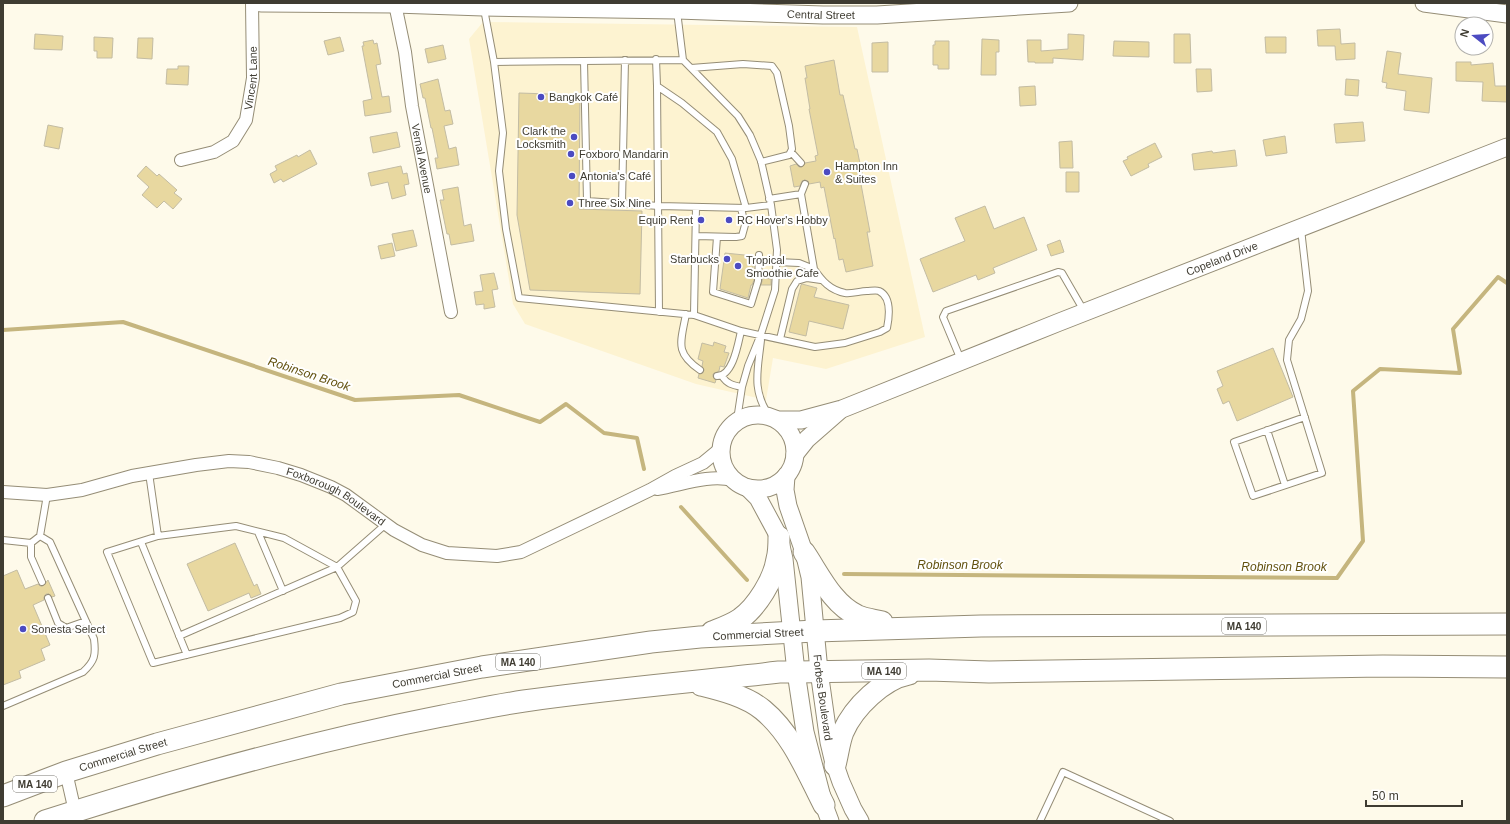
<svg xmlns="http://www.w3.org/2000/svg" width="1510" height="824" font-family="Helvetica,sans-serif">
	<rect width="100%" height="100%" fill="#fefaea"/>
	<path fill="#fdf3d1" d="M483,22L857,27L925,337L826,369L773,358L766,400L696,384L525,324L513,304L469,39Z"/>
	<g fill="none" stroke-linecap="round" stroke-linejoin="round">
		<path stroke="#c5b57e" stroke-width="4" d="M3,330L123,322L355,400L459,395L540,422L566,404L604,433L637,438L644,469
			M681,507L747,580
			M844,574L1337,578L1363,541L1353,391L1380,369L1460,373L1453,329L1498,277L1507,283"/>
	</g>
	<path fill="#e8d8a0" stroke="#c3bca3" d="M1340,29L1341,44L1355,43V59L1336,60L1335,46H1318L1317,30Z
		M35,34L63,36L62,50L34,49Z
		M1068,34L1084,35L1083,60L1053,58V63H1035V62H1028L1027,40H1041V51L1068,49Z
		M1174,34H1190L1191,63H1174Z
		M94,37L113,38L112,58H97V51H94Z
		M340,37L344,51L328,55L324,41Z
		M1265,37H1286V53H1266Z
		M138,38H153L152,59L137,58Z
		M982,39L999,40V52H996V75H981Z
		M373,40L374,44L377,43L381,64L376,65L382,97L389,96L391,112L365,116L363,101L372,99L362,46H364L363,42Z
		M935,41H949V69H938V65H933V45H935Z
		M1114,41L1149,42V57L1113,56Z
		M888,42V72H872V43Z
		M443,45L446,59L428,63L425,49Z
		M1387,51L1401,53L1398,74L1432,78L1429,113L1404,110L1406,91L1386,88L1387,83L1382,82Z
		M834,60L840,95H843L855,149H857L863,178L860,179L870,232H867L873,266L846,272L843,259L839,260L835,238L834,239L824,187L821,188L820,182L809,184L808,181L805,180L802,181L800,186L794,187L790,166L796,164L799,167H802L805,163L816,161L815,156L818,155L809,109H810L805,78H807L805,66Z
		M1456,62H1471V65L1493,63L1495,86H1507V102L1482,101L1483,82L1456,81Z
		M178,66H189L188,85L166,84L167,69H178Z
		M1196,69H1211L1212,91L1197,92Z
		M438,79L445,111L450,110L453,124L444,126L449,149L456,147L459,165L437,169L435,158H438L432,128H431L425,98H423L420,84Z
		M1346,79L1359,80L1358,96L1345,95Z
		M1035,86L1036,105L1020,106L1019,87Z
		M519,93L580,95L579,209L642,211L640,294L530,290L517,215Z
		M1363,122L1365,141L1336,143L1334,124Z
		M48,125L63,128L59,149L44,146Z
		M397,132L400,147L373,153L370,137Z
		M1285,136L1287,153L1266,156L1263,140Z
		M1072,141L1073,168H1060L1059,142Z
		M1155,143L1162,157L1148,164L1149,167L1131,176L1123,161L1128,159L1127,157Z
		M310,150L317,164L283,182L281,179L274,183L270,174L277,170L275,166L297,155L298,157Z
		M1235,150L1237,166L1194,170L1192,154L1212,151L1213,153Z
		M146,166L157,176L159,174L177,190L174,193L182,199L173,209L164,201L157,208L142,195L149,187L137,176Z
		M401,166L403,174L407,173L409,184L404,185L406,195L392,199L388,182L371,186L368,173Z
		M1066,172H1079V192H1066Z
		M458,187L464,226L471,224L474,241L451,245L449,234H447L440,200H444L442,190Z
		M985,206L994,229L1024,217L1037,250L993,268L995,273L978,280L976,275L933,292L920,259L965,241L955,218Z
		M413,230L417,246L396,251L392,234Z
		M1060,240L1064,252L1051,256L1047,245Z
		M392,243L395,256L381,259L378,246Z
		M725,253L754,256L752,276H754V280L752,285H751L748,298L720,289Z
		M494,273L498,289L492,290L495,307L484,309V304L476,305L474,292L483,291L480,275Z
		M763,278L771,279V285H761Z
		M802,284L817,288L814,297L849,305L843,329L809,321L806,336L789,332L801,285Z
		M714,342L726,346L724,352L729,353L724,367L720,366L719,371L713,374V377L716,380L715,383L698,378L699,374L703,373L704,370L702,366L703,361L698,359L702,343L713,346Z
		M1273,348L1293,397L1237,421L1229,401L1223,404L1217,389L1223,386L1217,371Z
		M235,543L254,586L257,584L261,594L251,598L249,593L208,611L187,564Z
		M17,570L25,589L38,584L40,586H43L48,580L55,596L52,597L49,594H46L44,597V600L33,605L50,645L41,649L45,660L19,671L21,678L3,685V576Z"/>
	<g fill="none" stroke-linecap="round" stroke-linejoin="round">
		<defs>
			<path id="lane" d="M484,9L494,62L503,133L499,171L506,229L519,298L694,315L741,331L815,347L845,343L880,332L887,328C889,318 892,297 879,291C876,290 870,291 867,291C860,291 852,294 845,293C830,290 822,281 814,269L801,194L769,199
				M677,11L683,60L738,116L750,135L761,161L771,205L777,250L775,290L761,334L748,366L742,387L737,420
				M584,61L587,201L659,206L746,208L732,159L717,132L682,103L657,86L656,59
				M494,62L683,60
				M691,68L743,64L772,66L777,73L789,126L792,149L789,155L761,162
				M657,86L659,312
				M791,152L801,163
				M801,194L805,184
				M622,203L625,60
				M746,208L771,205
				M1301,229L1308,291L1301,319L1289,340L1287,360L1322,473L1253,496L1234,442L1305,417
				M696,236L736,237L742,236L745,225L741,208
				M717,237L713,292L751,304L758,281L759,255
				M777,262L799,263L814,269
				M686,314C681,342 674,352 700,370
				M694,315L696,207
				M780,339L792,289L797,281L807,278L821,280
				M761,340C758,370 751,390 770,417
				M961,360L943,317L946,311L1058,272L1062,273L1084,311
				M717,376C733,376 738,344 741,331
				M722,376C727,384 732,385 742,387
				M1267,430L1285,485
				M149,473L158,536
				M236,526L284,538L337,567L356,601L353,612L340,618L153,663L107,552L158,536Z
				M258,532L283,591
				M40,536L47,495
				M3,540L31,543L40,536L50,542L94,639C96,655 95,661 83,672L3,706
				M141,542L187,655
				M31,543V557L42,582
				M48,598L58,623L66,628L86,621
				M179,636L337,567L386,524
				M1040,821L1063,772L1170,821"/>
			<g id="street">
				<path id="s1" d="M395,4L405,52L412,106L451,312"/>
				<path id="s2" d="M181,160L214,152L233,141L246,120L253,78L252,3"/>
				<path d="M657,489C682,485 708,474 733,480"/>
				<path id="s3" d="M3,492L47,495L82,490L132,476L196,465L229,461L249,462L278,468L301,475L331,487L346,495L394,530L422,545L447,553L497,556L521,552L615,507L650,490L675,476L703,463L720,449"/>
				<path d="M66,772L76,816"/>
			</g>
			<g id="secondary">
				<path id="s4" d="M261,3L395,4L483,7L677,10L823,15H877L1069,3"/>
				<path d="M1424,3L1507,14"/>
				<circle cx="758" cy="452" r="37"/>
				<path id="s5" d="M778,420H801L842,409L1057,323L1507,147"/>
				<path d="M795,454L807,439L839,411"/>
				<path id="s6" d="M786,476L785,490L788,506L804,552L810,577L819,671L829,742L833,759L841,782L853,809L860,821"/>
				<path d="M748,488L758,498L779,537L784,559L796,672L805,732L824,805L830,821"/>
			</g>
			<g id="highway">
				<path d="M804,552C819,574 832,604 858,616C865,619 874,620 882,622"/>
				<path d="M712,632C722,628 731,625 740,619C757,607 774,579 777,559C779,552 779,544 779,537"/>
				<path d="M701,685C721,690 746,696 763,710C792,734 807,772 824,805"/>
				<path d="M835,765C838,754 839,742 843,732C854,707 883,679 909,674"/>
				<path id="s7" d="M3,796L66,772L157,744L341,694L482,667L651,642L700,637L815,631L981,626L1507,624"/>
				<path d="M45,821C176,779 308,742 442,716C469,711 497,705 524,701C608,689 694,682 779,672H796L929,670L989,672L1383,666L1507,667"/>
			</g>
		</defs>
		<use href="#lane" stroke="#958d76" stroke-width="8"/>
		<use href="#street" stroke="#958d76" stroke-width="14"/>
		<use href="#secondary" stroke="#958d76" stroke-width="19"/>
		<use href="#highway" stroke="#958d76" stroke-width="23"/>
		<use href="#lane" stroke="#fff" stroke-width="6"/>
		<use href="#street" stroke="#fff" stroke-width="12"/>
		<use href="#secondary" stroke="#fff" stroke-width="17"/>
		<use href="#highway" stroke="#fff" stroke-width="21"/>
	</g>
	<g fill="#4c4bc1" stroke="#fff" stroke-width="1.5">
		<circle cx="541" cy="97" r="4"/>
		<circle cx="574" cy="137" r="4"/>
		<circle cx="571" cy="154" r="4"/>
		<circle cx="827" cy="172" r="4"/>
		<circle cx="572" cy="176" r="4"/>
		<circle cx="570" cy="203" r="4"/>
		<circle cx="701" cy="220" r="4"/>
		<circle cx="729" cy="220" r="4"/>
		<circle cx="727" cy="259" r="4"/>
		<circle cx="738" cy="266" r="4"/>
		<circle cx="23" cy="629" r="4"/>
	</g>
	<g text-anchor="middle" dominant-baseline="central" stroke-width="4" stroke-linejoin="round" paint-order="stroke">
		<g fill="#fff" stroke="#797670" stroke-width="1">
			<rect x="1222" y="618" width="44" height="16" rx="3"/>
			<rect x="496" y="654" width="44" height="16" rx="3"/>
			<rect x="862" y="663" width="44" height="16" rx="3"/>
			<rect x="13" y="776" width="44" height="16" rx="3"/>
		</g>
		<g font-size="10" font-weight="bold" fill="#3f3c32">
			<text x="1244" y="626">MA 140</text>
			<text x="518" y="662">MA 140</text>
			<text x="884" y="671">MA 140</text>
			<text x="35" y="784">MA 140</text>
		</g>
		<g font-size="11" fill="#3f3c32" stroke="#fff">
			<text stroke="none"><textPath href="#s4" startOffset="560">Central Street</textPath></text>
			<text stroke="none"><textPath href="#s2" startOffset="123">Vincent Lane</textPath></text>
			<text stroke="none"><textPath href="#s1" startOffset="157">Vernal Avenue</textPath></text>
			<text stroke="none"><textPath href="#s5" startOffset="474">Copeland Drive</textPath></text>
			<text stroke="none"><textPath href="#s3" startOffset="344">Foxborough Boulevard</textPath></text>
			<text stroke="none"><textPath href="#s7" startOffset="775">Commercial Street</textPath></text>
			<text stroke="none"><textPath href="#s7" startOffset="451">Commercial Street</textPath></text>
			<text stroke="none"><textPath href="#s6" startOffset="226">Forbes Boulevard</textPath></text>
			<text stroke="none"><textPath href="#s7" startOffset="127">Commercial Street</textPath></text>
		</g>
		<g font-size="11" fill="#3f3c32" stroke="#fff" text-anchor="start">
			<text x="549" y="97">Bangkok Café</text>
			<text x="566" y="131" text-anchor="end">Clark the<tspan x="566" dy="13">Locksmith</tspan></text>
			<text x="579" y="154">Foxboro Mandarin</text>
			<text x="835" y="166">Hampton Inn<tspan x="835" dy="13">&amp; Suites</tspan></text>
			<text x="580" y="176">Antonia's Café</text>
			<text x="578" y="203">Three Six Nine</text>
			<text x="693" y="220" text-anchor="end">Equip Rent</text>
			<text x="737" y="220">RC Hover's Hobby</text>
			<text x="719" y="259" text-anchor="end">Starbucks</text>
			<text x="746" y="260">Tropical<tspan x="746" dy="13">Smoothie Cafe</tspan></text>
			<text x="31" y="629">Sonesta Select</text>
		</g>
		<g font-size="12" font-style="italic" fill="#635210" stroke="#fff">
			<text transform="translate(309 374) rotate(18)">Robinson Brook</text>
			<text x="960" y="565">Robinson Brook</text>
			<text x="1284" y="567">Robinson Brook</text>
		</g>
	</g>
	<rect width="1510" height="824" fill="none" stroke="#3f3c32" stroke-width="8"/>
	<g transform="translate(1474 36) rotate(287)"><circle r="19" fill="#ffffff" stroke="#b2b1ad"/>
	<path d="M0-3L7 15L0 10L-7 15Z" fill="#4c4bc1"/>
	<text y="-6" font-size="11" font-weight="bold" text-anchor="middle" fill="#3f3c32">N</text>
	</g>
	<path d="M1366 800v6h96v-6" fill="none" stroke="#3f3c32" stroke-width="2"/>
	<text x="1372" y="800" font-size="12" fill="#3f3c32" stroke="#ffffff" stroke-width="3" paint-order="stroke">50 m</text>
</svg>
